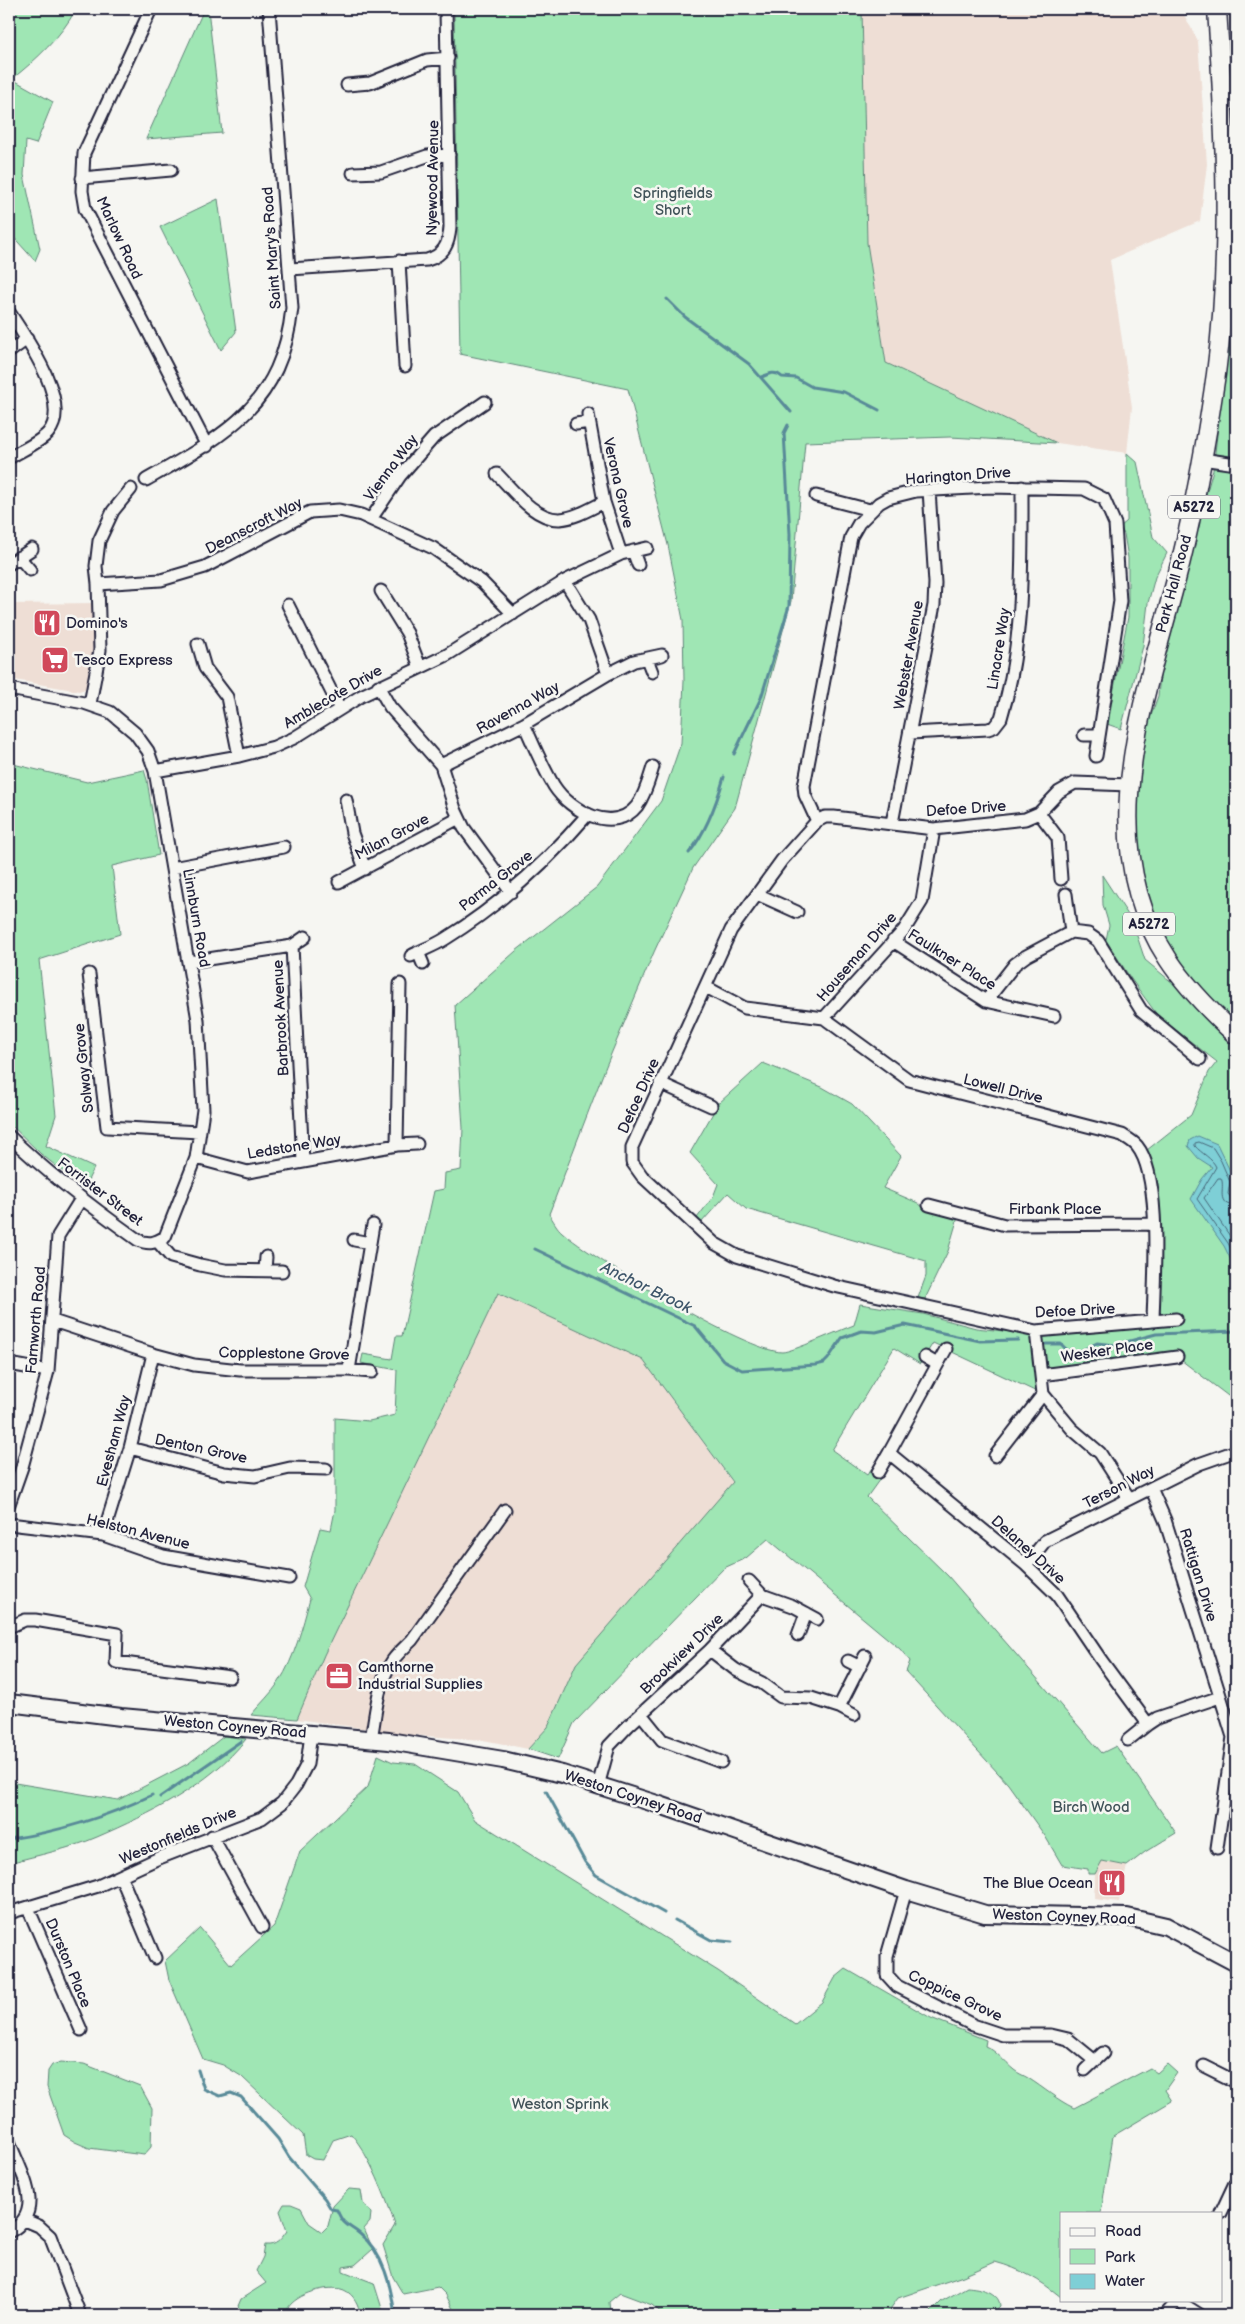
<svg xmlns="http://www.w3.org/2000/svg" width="1245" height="2324" font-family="'Balsamiq Sans',sans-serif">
	<rect width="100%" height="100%" fill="#f6f6f2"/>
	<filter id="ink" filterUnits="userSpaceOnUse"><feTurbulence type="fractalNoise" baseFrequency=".02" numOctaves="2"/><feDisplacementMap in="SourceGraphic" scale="10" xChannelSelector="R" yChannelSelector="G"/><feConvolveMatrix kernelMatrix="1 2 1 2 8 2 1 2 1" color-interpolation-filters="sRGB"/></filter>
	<g filter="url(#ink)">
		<path fill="#eeded5" d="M862,9H1181L1198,41L1207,164L1200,221L1110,260L1132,407L1127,453L1057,443L886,363L867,243Z
			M96,603L97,649L90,683L85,689L79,691L9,679V604Z
			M498,1293L643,1360L733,1483L577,1664L548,1727L528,1749L483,1740L411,1735L297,1719L324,1655Z
			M1102,1861L1127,1866L1119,1902L1094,1899L1095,1874Z"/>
		<path fill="#9fe6b4" stroke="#608478" d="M9,9H76C62,36 36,60 12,79L53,102L36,144L26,141L24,175L40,249L35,261L9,232Z
			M204,9H208L222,133L146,139Z
			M454,9H862L867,243L886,363L1057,443L950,437L805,442L791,601L735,808L693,868L654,952L606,1066L549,1214C553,1220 557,1228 562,1232C591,1258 747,1352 782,1352C792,1352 840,1330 854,1325L860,1304L923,1314L976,1328L1031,1334L1039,1393L933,1343L920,1364L894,1348L832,1450L867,1475L872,1468L882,1476L867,1497L948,1576L1102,1753L1116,1746L1176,1833L1145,1852L1127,1866L1102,1861L1095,1874H1088V1869L1062,1865L1045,1836L1008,1784L906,1672L910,1661L900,1649L768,1539L746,1558L724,1568L574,1723L558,1759L528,1749L548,1727L576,1664L733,1482L643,1360L498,1293L324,1655L297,1719L251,1715C260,1704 271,1694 279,1682C295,1657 302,1628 310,1599L303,1587L320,1528L331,1530L335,1510V1418L369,1421L395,1415L397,1370L361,1363L363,1354L392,1359L396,1336H402L434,1191L444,1189L445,1173L461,1170L463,1128L455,1005L516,951L597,887L661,801L681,743L684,681L683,620L668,545L628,389L460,354Z
			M218,199L236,332L221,350L160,227Z
			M1236,269V1025L1202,992L1177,960L1146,898L1138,866L1136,833L1137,780L1143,738L1158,696L1163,646L1213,470Z
			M1127,453L1137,462L1153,537L1167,553L1155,577L1148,603L1143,646L1121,729L1107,724L1128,617V558L1124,534L1120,527L1127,521Z
			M9,763L87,782L144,770L147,780L159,855L112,866L120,934L39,960L56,1115L46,1146L94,1168L84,1188L41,1154L9,1123Z
			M1102,875L1132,921L1145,960L1174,984L1230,1044L1236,1036V1402L1177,1357L1041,1375L1036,1331L1153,1321L1154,1198L1142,1154L1191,1115L1209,1072L1217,1062L1158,1016L1131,979L1106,940L1109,925L1103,905Z
			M763,1063L822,1087L852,1104L901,1156L883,1188L918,1203L924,1208L958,1217L948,1251L925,1299L918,1298L926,1276V1261L746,1209L728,1193L701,1223L697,1218L713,1197L718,1184L690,1153L713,1113L710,1111L714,1102L719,1103Z
			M224,1736L246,1739C210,1785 150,1814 97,1837C70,1849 38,1855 9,1863V1822L12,1821L9,1816V1782L118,1800L189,1763Z
			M378,1755L393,1762L415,1764L458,1792L475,1820L718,1971L795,2024L822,2002L835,1978L846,1969L931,2018L986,2040L985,2046C997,2051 1004,2062 1014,2070C1019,2074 1023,2075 1028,2078C1044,2088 1057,2100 1074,2108L1150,2068L1157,2073L1167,2064L1177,2073L1165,2090L1172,2101L1113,2136L1101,2213H1061V2297C1040,2280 1021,2269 995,2262L963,2276L898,2298L886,2315H664L652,2305L620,2293L609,2302L610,2313L607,2315H451L453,2309L446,2295L438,2287L403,2294L393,2277L383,2245L395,2225C386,2197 370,2156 351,2134L333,2140L323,2160L313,2159L306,2155L303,2135L241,2076L223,2065L203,2059L169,1980L165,1961L200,1928L231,1965L274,1926L300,1851L368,1787Z
			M61,2062L84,2064L140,2086L152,2108L151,2147L144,2155L89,2148L75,2142L64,2135L47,2087L48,2071L52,2065Z
			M349,2189L361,2190L363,2203L371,2213L370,2222L364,2229L373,2249L355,2265L343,2267V2271L374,2283L384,2315H361C358,2305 355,2295 344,2290C329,2284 296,2294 288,2308L289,2315H292C277,2315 246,2321 238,2306L241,2299L266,2283L256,2271L263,2257L265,2245C277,2246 280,2240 287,2231L280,2211L284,2204H291L301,2208L309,2223L322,2232L328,2226L333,2206Z
			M967,2287C979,2288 999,2291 1000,2306L991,2315H928L942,2301Z"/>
		<path fill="#7ecfd6" stroke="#598a98" d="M1198,1136L1217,1144L1236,1183L1232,1192L1236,1197V1270L1224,1246L1191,1199L1202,1179L1212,1167L1198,1158L1188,1146L1190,1140Z"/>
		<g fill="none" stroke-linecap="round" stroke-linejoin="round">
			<path stroke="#476779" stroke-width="1" d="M1236,1200L1232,1199L1228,1194L1230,1182L1221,1161L1213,1148L1199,1142L1195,1143V1146C1201,1153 1213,1159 1216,1167L1197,1199L1228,1243L1236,1259
				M1236,1206C1214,1205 1226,1188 1221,1178H1218L1204,1198L1236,1245"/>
			<path stroke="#598a98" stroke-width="3" d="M667,299L685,317L749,364L791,412
				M762,377C770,373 776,371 782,377L796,378L812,387L844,392L879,410
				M734,754L761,698L789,606L790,534L784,433L788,425
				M689,853C706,832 717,802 724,777
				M535,1249L695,1326L723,1360L742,1370L816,1365L824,1363L828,1359L842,1338L861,1331L876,1332L905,1325L980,1341L1018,1340
				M1046,1344H1061L1072,1355L1097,1343L1115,1345L1156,1334L1236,1331
				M546,1791L585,1862L596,1875L664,1913
				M160,1797L241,1741
				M9,1839C59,1832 106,1817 152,1795
				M675,1920L711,1940L732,1942
				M198,2070L204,2089L220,2096L231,2093L241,2097L278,2139L289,2157L325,2199L331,2209L337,2210C344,2227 348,2224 360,2234C384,2253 391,2287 395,2315"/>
			<defs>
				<path id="street" d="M151,9L84,153L82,191L85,209L207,446
					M347,85L370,83L427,60L448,58
					M353,173L381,172L427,156L449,155
					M82,178L171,170
					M399,261L405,366
					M290,269L427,260C444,255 449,244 450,227L446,9
					M9,312C26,338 73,404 48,433C39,443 20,451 9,458
					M9,352L27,339
					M576,424L589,422
					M1202,459L1236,464
					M497,474C513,490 535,520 560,519C575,518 590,509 604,502
					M146,480C224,436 282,406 292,308L269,9
					M816,496L870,510
					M371,519L400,476L434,437L485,402
					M633,551L638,565
					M621,554L647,548
					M19,557L30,570
					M9,564L32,549
					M565,581L589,620L608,674
					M98,584L161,580L205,567L310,512L339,510L361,515L433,548L482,582L513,614
					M381,591L407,633L420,667
					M288,605L340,709
					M198,644L205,668L227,697L239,756
					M647,659L652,672
					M378,686L390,707L441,765L455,809L464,828L511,892
					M9,689L84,703L110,712L135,733L148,751L155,771L198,1020L203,1110L196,1158L165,1237C155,1243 149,1245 138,1240C93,1208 49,1175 9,1136
					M90,704L100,650L98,584L96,566L99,541L113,511L131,489
					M524,724C533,744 542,766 554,786C570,811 614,835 637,806C645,795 649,780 653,767
					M910,733L988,729L994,727L1001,718C1024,643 1022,565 1022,487
					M1084,735H1099
					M441,765L524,724L608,674L634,661L662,655
					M155,771L239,756L274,747L294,738L361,696L447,655L565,581L621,554L604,502L588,414
					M1129,785L1075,783L1059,792L1039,813L1025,819L934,829L834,817H825L817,821L782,860L731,930L632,1147V1162L642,1176L714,1243L737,1256L834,1286L1036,1331L1176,1319
					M346,800L352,833L365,869
					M1039,813L1058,838L1061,879
					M817,821L805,795L804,786L851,537L859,523L879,503L888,498L916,491L991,487L1084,489L1104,499L1115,524L1120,601L1096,756
					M892,823L934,605L935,583L929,490
					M172,868L284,847
					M339,882L459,818
					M757,894L797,912
					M1066,894L1071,932
					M893,941L986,1001L1054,1016
					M292,946L305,937
					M418,952L423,964
					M411,956C422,950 434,946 445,939C500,905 546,863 588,814
					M189,962L292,946L303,1162
					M89,974L107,1127L199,1132
					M706,987L745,1008L824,1018L909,1080L1122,1135C1127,1138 1133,1141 1137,1146C1162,1177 1154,1279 1153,1320
					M986,1001L1015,964L1026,956L1071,932L1088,934L1098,941L1141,1010L1200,1059
					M824,1018L904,930L922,901L934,829
					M660,1083L711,1106
					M397,1145L400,984
					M196,1158L248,1172L397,1145L417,1144
					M929,1205L1005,1225L1154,1224
					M354,1240L370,1243
					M158,1242L171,1257L200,1265L225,1270L282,1271
					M265,1270L266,1257
					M53,1321L153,1354L194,1365L240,1370H349L372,1372
					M1036,1331L1043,1394L1072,1429L1100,1453L1129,1498
					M946,1349L889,1453L1026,1565L1057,1595L1101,1660L1148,1724L1157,1718L1220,1697
					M925,1357L937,1364
					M9,1364L48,1371
					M349,1370L373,1225
					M1041,1375L1177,1357
					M130,1448L224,1473L255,1476L290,1468L326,1469
					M995,1456L1043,1394
					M878,1472L889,1453
					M1151,1488L1165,1520L1233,1737L1217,1848
					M9,1504L22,1467L48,1371L58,1236L81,1199
					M9,1524L103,1535L163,1556L289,1578
					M103,1535L130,1448L153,1354
					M1026,1565L1045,1541L1199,1464L1236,1451
					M749,1581L762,1595
					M9,1627L25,1620H35L117,1634L116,1662L230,1677
					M798,1635L806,1613
					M710,1650L736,1670L762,1683L781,1697L811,1698L839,1707L865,1656
					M848,1661L860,1667
					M839,1707L854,1715
					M641,1714L662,1740L721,1762
					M371,1739C376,1713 377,1683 393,1660C398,1653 405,1647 412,1640L505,1510
					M1128,1740L1148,1724
					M598,1786L609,1746L628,1726L710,1650L762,1595L793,1606L817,1619
					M212,1836L262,1927
					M121,1877L155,1958
					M906,1890L887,1956V1975L897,1986L973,2025L1003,2035H1051L1068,2039L1095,2061
					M28,1908L81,2030
					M9,1913L98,1886L159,1858L262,1818L282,1803L296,1785L307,1764L311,1734
					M1204,2066L1236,2082
					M1085,2070L1103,2053
					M9,2141C20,2172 48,2211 9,2232
					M1221,2213L1236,2181
					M25,2220L39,2226L50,2236L80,2315
					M1178,2301L1200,2315
					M1165,2315L1179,2300"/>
				<path id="secondary" d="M9,1703L121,1717L389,1741L503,1760L562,1774L660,1805L906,1890L985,1914L1127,1917L1166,1926L1236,1963"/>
				<path id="primary" d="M1217,9C1225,131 1232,252 1216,374C1206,443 1194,512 1176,580C1144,702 1091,842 1168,959C1187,988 1211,1012 1236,1035"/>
			</defs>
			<use href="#street" stroke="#22223b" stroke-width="15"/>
			<use href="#secondary" stroke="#22223b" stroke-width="20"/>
			<use href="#primary" stroke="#22223b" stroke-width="21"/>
			<use href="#street" stroke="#f6f6f2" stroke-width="11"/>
			<use href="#secondary" stroke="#f6f6f2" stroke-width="16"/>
			<use href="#primary" stroke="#f6f6f2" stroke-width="18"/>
		</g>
	</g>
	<defs>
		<symbol id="restaurant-square" viewBox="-11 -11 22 22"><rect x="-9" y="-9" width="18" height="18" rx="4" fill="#d1495b" stroke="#f6f6f2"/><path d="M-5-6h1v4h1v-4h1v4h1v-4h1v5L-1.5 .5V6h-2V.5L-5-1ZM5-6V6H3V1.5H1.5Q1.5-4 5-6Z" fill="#fff"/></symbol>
		<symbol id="supermarket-square" viewBox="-11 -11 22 22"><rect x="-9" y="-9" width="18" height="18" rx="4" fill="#d1495b" stroke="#f6f6f2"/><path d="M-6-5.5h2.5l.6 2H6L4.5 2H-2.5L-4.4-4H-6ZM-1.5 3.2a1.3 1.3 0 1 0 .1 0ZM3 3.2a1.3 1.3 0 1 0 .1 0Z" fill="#fff"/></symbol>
		<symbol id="office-square" viewBox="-11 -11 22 22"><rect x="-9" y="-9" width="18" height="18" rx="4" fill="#d1495b" stroke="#f6f6f2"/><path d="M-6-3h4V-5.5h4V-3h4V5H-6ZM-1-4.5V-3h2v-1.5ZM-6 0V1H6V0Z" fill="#fff"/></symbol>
	</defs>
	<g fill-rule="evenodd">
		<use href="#restaurant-square" x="31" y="607" width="32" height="32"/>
		<use href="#supermarket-square" x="39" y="644" width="32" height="32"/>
		<use href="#office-square" x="323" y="1660" width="32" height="32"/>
		<use href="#restaurant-square" x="1096" y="1867" width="32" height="32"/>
	</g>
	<g text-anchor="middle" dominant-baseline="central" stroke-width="5" stroke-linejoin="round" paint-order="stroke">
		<g fill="#f6f6f2" stroke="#626272" stroke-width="1">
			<rect x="1168" y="495.5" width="52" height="23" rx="4"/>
			<rect x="1123" y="912.5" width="52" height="23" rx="4"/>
		</g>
		<g font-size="14" font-weight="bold" fill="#22223b">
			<text x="1194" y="507">A5272</text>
			<text x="1149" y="924">A5272</text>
		</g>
		<g font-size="15" fill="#22223b" stroke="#f6f6f2">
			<text transform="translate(433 178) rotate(-89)">Nyewood Avenue</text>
			<text transform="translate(119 238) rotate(65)">Marlow Road</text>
			<text transform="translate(272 248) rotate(-94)">Saint Mary's Road</text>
			<text transform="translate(391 468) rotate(-53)">Vienna Way</text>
			<text transform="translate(958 476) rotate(-4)">Harington Drive</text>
			<text transform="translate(618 483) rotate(77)">Verona Grove</text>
			<text transform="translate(254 526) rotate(-27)">Deanscroft Way</text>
			<text transform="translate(1174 584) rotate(-75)">Park Hall Road</text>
			<text transform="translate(999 649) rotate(-81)">Linacre Way</text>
			<text transform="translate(909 655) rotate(-80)">Webster Avenue</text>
			<text transform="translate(333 697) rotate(-30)">Amblecote Drive</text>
			<text transform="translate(518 708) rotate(-29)">Ravenna Way</text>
			<text transform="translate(966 809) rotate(-4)">Defoe Drive</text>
			<text transform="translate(392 837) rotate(-28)">Milan Grove</text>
			<text transform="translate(496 881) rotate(-38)">Parma Grove</text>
			<text transform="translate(196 918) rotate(80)">Linnburn Road</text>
			<text transform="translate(857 957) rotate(-49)">Houseman Drive</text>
			<text transform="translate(952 960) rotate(32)">Faulkner Place</text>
			<text transform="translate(281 1018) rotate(-93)">Barbrook Avenue</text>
			<text transform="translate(84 1068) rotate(-96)">Solway Grove</text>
			<text transform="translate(1003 1089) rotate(14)">Lowell Drive</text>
			<text transform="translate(639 1096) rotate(-66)">Defoe Drive</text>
			<text transform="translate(294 1147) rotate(-9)">Ledstone Way</text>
			<text transform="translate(100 1192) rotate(37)">Forrister Street</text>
			<text x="1055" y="1209">Firbank Place</text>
			<text transform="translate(1075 1311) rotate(-3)">Defoe Drive</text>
			<text transform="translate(36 1320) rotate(-85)">Farnworth Road</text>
			<text transform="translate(1107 1351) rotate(-8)">Wesker Place</text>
			<text transform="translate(284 1354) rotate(1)">Copplestone Grove</text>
			<text transform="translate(114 1441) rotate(-75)">Evesham Way</text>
			<text transform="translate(201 1449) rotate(12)">Denton Grove</text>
			<text transform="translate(1119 1487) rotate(-27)">Terson Way</text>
			<text transform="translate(138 1532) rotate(14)">Helston Avenue</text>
			<text transform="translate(1028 1550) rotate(42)">Delaney Drive</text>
			<text transform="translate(1198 1575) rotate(73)">Rattigan Drive</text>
			<text transform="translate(682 1654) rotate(-44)">Brookview Drive</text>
			<text transform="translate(235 1727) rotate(5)">Weston Coyney Road</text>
			<text transform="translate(633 1797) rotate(18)">Weston Coyney Road</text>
			<text transform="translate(178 1836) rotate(-23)">Westonfields Drive</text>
			<text transform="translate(1064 1917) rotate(2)">Weston Coyney Road</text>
			<text transform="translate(68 1963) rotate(67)">Durston Place</text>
			<text transform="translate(955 1996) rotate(25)">Coppice Grove</text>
		</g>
		<g font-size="15" fill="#415359" stroke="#f6f6f2">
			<text x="673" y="193">Springfields<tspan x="673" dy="17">Short</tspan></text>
			<text x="1091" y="1807">Birch Wood</text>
			<text x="560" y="2104">Weston Sprink</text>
		</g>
		<g font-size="15" fill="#22223b" stroke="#f6f6f2" text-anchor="start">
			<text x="66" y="623">Domino's</text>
			<text x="74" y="660">Tesco Express</text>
			<text x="358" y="1667">Camthorne<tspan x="358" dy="17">Industrial Supplies</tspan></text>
			<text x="1093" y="1883" text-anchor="end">The Blue Ocean</text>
		</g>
		<g font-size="16" font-style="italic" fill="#3e566a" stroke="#f6f6f2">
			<text transform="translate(646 1288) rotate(26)">Anchor Brook</text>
		</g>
	</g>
	<rect width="1245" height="2324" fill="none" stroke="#f6f6f2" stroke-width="30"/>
	<rect x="15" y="15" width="1215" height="2294" fill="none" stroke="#22223b" stroke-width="2" filter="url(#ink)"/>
	<rect x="1060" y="2212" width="162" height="90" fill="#f6f6f2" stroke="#a1a1a9"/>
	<rect x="1070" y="2228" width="25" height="8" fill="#f6f6f2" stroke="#a1a1a9"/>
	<text x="1105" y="2236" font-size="15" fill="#22223b">Road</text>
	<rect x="1070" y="2249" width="25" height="15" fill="#9fe6b4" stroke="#a1a1a9"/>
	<text x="1105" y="2262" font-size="15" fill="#22223b">Park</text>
	<rect x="1070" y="2274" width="25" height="15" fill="#7ecfd6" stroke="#a1a1a9"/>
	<text x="1105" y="2286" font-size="15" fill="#22223b">Water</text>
</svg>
